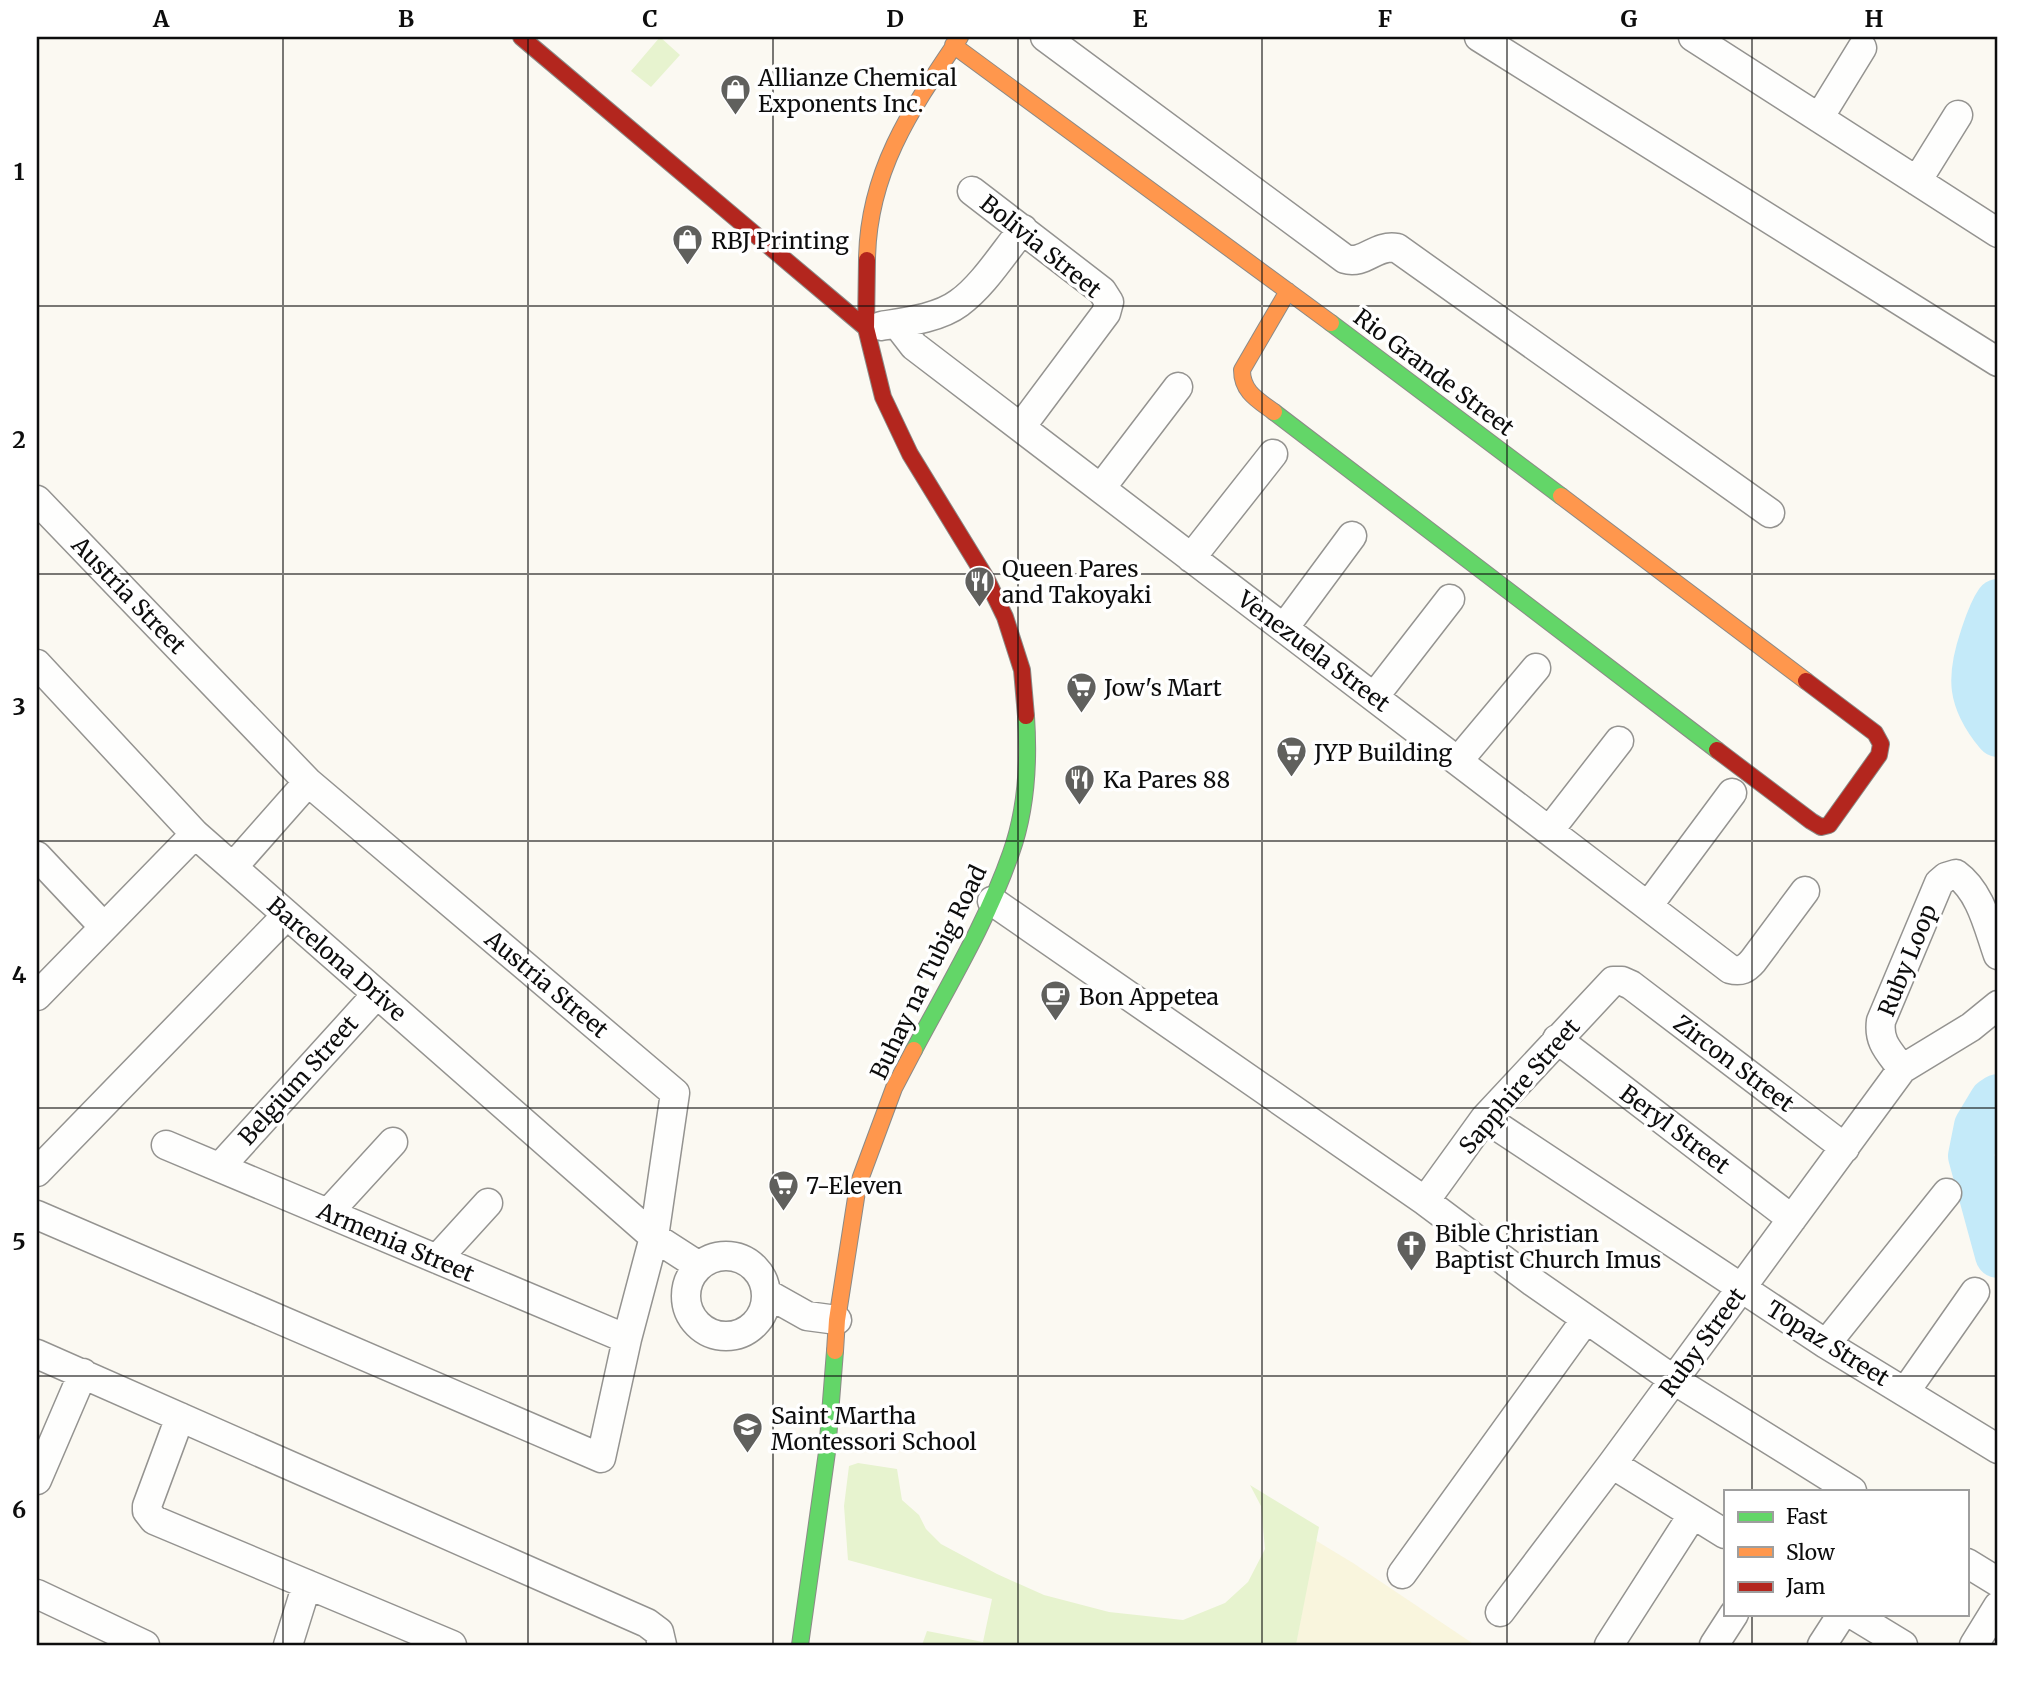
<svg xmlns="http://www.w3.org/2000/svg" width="2035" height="1682" font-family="Merriweather,serif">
	<rect width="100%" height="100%" fill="#fbf9f2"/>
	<path fill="#f9f5dd" d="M1315,1540L1353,1563L1475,1645H1296Z"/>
	<path fill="#e7f3cf" d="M660,37L680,55L651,87L631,71Z
		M858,1463L897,1469L902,1500L919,1515L926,1529L941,1544L997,1574L1044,1595L1109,1612L1183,1620L1225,1603L1248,1582L1265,1549L1261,1506L1250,1485L1319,1527L1296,1645H922L927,1631L983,1642L992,1599L848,1560L844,1506L849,1466Z"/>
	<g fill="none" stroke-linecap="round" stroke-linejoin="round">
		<path stroke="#c4eaf9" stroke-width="46" d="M1998,602C1991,612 1987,625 1983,637C1969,678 1970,700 1998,734
			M1998,1097L1992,1101L1977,1126L1971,1156L1998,1255"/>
		<defs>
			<path id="street" d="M1045,37L1345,259C1364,265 1376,244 1397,248L1770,513
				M1479,37L1998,362
				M1693,37L1998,233
				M1819,118L1862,48
				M1917,181L1958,115
				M972,191L1102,291L1109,302L1106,313L1021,427
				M897,324L914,346L1730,969C1741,972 1746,969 1753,961L1805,891
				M881,326C906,322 939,318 959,303C983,286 1004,252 1023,229
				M1101,488L1178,387
				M37,500L308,782L675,1093L654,1237L627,1339L601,1458L37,1215
				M1191,558L1273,454
				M1284,628L1352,536
				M37,664L195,834L654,1237L699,1266
				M1374,697L1450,599
				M1458,761L1536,668
				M1549,831L1619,741
				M37,856L104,927
				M233,867L308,782
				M992,901L1425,1201L1533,1282L1674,1380L1852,1491
				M1648,906L1732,793
				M37,996L195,834
				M1557,1039L1792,1219
				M1902,1069C1890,1052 1878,1043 1881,1021L1939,883L1946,877L1956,874C1981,892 1988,927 1998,955
				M1485,1118L1826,1344L1998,1449
				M166,1145L627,1339
				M220,1167L377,994
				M37,1172L287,915
				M1425,1201L1485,1118L1613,981H1622L1631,985L1845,1148
				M328,1213L393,1142
				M686 1296a40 40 0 1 1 80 0a40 40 0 1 1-80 0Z
				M437,1259L488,1203
				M766,1293L807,1316L837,1320
				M1826,1344L1947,1193
				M37,1354L647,1623L659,1632L662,1645
				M1905,1392L1975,1292
				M180,1417L147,1506V1511L154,1520L452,1645
				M1612,1464L1725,1534
				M37,1480L83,1373
				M1967,1563L1998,1582
				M1402,1574L1586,1319
				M37,1594L145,1645
				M1500,1612L1612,1464L1902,1069L1971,1027L1998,1005
				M1852,1614L1903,1645
				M288,1645L307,1584
				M1609,1645L1693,1514
				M1714,1645L1734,1614
				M1822,1645L1842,1614
				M1974,1645L1998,1606"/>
			<path id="fast" d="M1331,323L1561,496
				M1274,412L1717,750
				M914,1050C948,986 987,922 1011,853C1026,811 1029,760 1026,716
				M800,1645L827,1452L835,1351"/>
			<path id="slow" d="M953,45L1331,323
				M867,260C868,171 912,108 960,37
				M1274,412C1258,400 1242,392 1242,370L1288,291
				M1561,496L1806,681
				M835,1351L837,1320L858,1185L894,1088L914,1050"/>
			<path id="jam" d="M521,37L866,328
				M867,260L866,328L883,397L910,454L986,578L1005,617L1022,670L1026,716
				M1717,750L1811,821L1821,827L1829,825L1879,755L1881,744L1875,733L1806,681"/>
		</defs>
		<use href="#street" stroke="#949390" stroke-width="31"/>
		<use href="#fast" stroke="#8b8a87" stroke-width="18"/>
		<use href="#slow" stroke="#8b8a87" stroke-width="18"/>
		<use href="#jam" stroke="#8b8a87" stroke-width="18"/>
		<use href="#street" stroke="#fefefd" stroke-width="28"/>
		<use href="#fast" stroke="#63d668" stroke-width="16"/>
		<use href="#slow" stroke="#ff974d" stroke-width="16"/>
		<use href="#jam" stroke="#b3261e" stroke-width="16"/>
	</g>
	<path fill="none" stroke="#0d0d0d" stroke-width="2" stroke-opacity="0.55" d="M283,37V1645M528,37V1645M773,37V1645M1018,37V1645M1262,37V1645M1507,37V1645M1752,37V1491M37,306H1998M37,574H1998M37,841H1998M37,1108H1998M37,1376H1998M1752,1614V1645"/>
	<defs>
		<symbol id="shop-pin" viewBox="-11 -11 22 30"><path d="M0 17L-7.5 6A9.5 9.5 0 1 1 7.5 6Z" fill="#60605d" stroke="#fff"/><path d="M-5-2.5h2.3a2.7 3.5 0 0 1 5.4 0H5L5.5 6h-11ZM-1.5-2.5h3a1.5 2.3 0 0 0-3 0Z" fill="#fff"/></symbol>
		<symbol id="restaurant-pin" viewBox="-11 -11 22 30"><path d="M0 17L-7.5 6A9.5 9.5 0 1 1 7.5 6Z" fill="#60605d" stroke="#fff"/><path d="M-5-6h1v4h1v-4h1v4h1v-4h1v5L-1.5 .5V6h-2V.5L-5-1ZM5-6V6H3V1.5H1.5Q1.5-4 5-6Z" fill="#fff"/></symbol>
		<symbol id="supermarket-pin" viewBox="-11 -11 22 30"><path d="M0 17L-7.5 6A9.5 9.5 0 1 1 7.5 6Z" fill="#60605d" stroke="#fff"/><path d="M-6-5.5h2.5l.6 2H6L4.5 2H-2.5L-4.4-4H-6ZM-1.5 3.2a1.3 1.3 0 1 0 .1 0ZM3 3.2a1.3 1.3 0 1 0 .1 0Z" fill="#fff"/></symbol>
		<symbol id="cafe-pin" viewBox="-11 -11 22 30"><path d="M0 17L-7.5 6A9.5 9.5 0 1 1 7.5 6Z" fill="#60605d" stroke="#fff"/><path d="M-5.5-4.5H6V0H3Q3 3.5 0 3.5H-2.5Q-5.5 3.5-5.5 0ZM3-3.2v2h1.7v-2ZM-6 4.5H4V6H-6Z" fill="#fff"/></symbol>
		<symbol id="church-pin" viewBox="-11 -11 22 30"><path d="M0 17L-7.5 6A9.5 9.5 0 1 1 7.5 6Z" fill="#60605d" stroke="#fff"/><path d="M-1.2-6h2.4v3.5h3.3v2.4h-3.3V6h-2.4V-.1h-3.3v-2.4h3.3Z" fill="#fff"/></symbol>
		<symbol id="school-pin" viewBox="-11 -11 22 30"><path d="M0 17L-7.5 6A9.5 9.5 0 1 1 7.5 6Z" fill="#60605d" stroke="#fff"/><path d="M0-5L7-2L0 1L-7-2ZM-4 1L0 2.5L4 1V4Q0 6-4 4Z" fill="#fff"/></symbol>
	</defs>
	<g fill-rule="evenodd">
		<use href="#shop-pin" x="718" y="72" width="35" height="47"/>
		<use href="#shop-pin" x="670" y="222" width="35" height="47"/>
		<use href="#restaurant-pin" x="962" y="564" width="35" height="47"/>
		<use href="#supermarket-pin" x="1064" y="670" width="35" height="47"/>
		<use href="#supermarket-pin" x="1274" y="734" width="35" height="47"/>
		<use href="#restaurant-pin" x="1062" y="762" width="35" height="47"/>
		<use href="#cafe-pin" x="1038" y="978" width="35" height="47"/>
		<use href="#supermarket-pin" x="766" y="1168" width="35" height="47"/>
		<use href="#church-pin" x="1394" y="1228" width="35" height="47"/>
		<use href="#school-pin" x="730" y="1410" width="35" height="47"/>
	</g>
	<g text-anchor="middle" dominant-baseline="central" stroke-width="7" stroke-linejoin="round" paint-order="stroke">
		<g font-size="23" fill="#0d0d0d" stroke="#fff" text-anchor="start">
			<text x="758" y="77">Allianze Chemical<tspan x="758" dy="26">Exponents Inc.</tspan></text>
			<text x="711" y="240">RBJ Printing</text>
			<text x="1002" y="568">Queen Pares<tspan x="1002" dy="26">and Takoyaki</tspan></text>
			<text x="1104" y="687">Jow's Mart</text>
			<text x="1314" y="752">JYP Building</text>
			<text x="1103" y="779">Ka Pares 88</text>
			<text x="1079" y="996">Bon Appetea</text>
			<text x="806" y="1185">7-Eleven</text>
			<text x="1435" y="1233">Bible Christian<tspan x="1435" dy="26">Baptist Church Imus</tspan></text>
			<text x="771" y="1415">Saint Martha<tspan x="771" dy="26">Montessori School</tspan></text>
		</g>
		<g font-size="23" fill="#0d0d0d" stroke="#fff">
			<text transform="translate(1041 246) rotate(39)">Bolivia Street</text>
			<text transform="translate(1434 372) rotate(37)">Rio Grande Street</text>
			<text transform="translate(129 595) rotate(46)">Austria Street</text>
			<text transform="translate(1314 651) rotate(37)">Venezuela Street</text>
			<text transform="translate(337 959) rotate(41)">Barcelona Drive</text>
			<text transform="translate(1907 960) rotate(-68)">Ruby Loop</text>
			<text transform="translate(928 972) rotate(-64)">Buhay na Tubig Road</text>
			<text transform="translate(547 984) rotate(40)">Austria Street</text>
			<text transform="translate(1734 1063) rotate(37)">Zircon Street</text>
			<text transform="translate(298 1080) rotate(-48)">Belgium Street</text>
			<text transform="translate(1519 1086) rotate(-49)">Sapphire Street</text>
			<text transform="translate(1675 1129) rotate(37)">Beryl Street</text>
			<text transform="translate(396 1242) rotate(23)">Armenia Street</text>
			<text transform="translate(1702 1342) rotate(-54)">Ruby Street</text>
			<text transform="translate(1828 1343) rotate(32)">Topaz Street</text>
		</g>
	</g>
	<rect width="2035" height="1682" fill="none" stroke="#ffffff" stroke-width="77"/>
	<rect x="1724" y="1490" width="245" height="126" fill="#ffffff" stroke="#9e9e9e" stroke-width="2"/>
	<rect x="1738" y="1512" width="35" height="10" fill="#63d668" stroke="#9e9e9e" stroke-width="2"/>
	<text x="1786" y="1524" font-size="21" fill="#0d0d0d">Fast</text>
	<rect x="1738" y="1547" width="35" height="10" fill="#ff974d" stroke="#9e9e9e" stroke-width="2"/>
	<text x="1786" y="1560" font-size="21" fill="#0d0d0d">Slow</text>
	<rect x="1738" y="1582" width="35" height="10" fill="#b3261e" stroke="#9e9e9e" stroke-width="2"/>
	<text x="1786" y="1594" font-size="21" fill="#0d0d0d">Jam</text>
	<rect x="38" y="38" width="1958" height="1606" fill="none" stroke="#0d0d0d" stroke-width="2.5"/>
	<g font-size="23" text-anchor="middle" font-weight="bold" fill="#0d0d0d">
		<text x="161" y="27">A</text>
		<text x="406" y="27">B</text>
		<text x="650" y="27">C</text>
		<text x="895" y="27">D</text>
		<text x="1140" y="27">E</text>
		<text x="1385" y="27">F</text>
		<text x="1629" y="27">G</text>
		<text x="1874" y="27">H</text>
		<text x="19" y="180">1</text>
		<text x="19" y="448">2</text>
		<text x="19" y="715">3</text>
		<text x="19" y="983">4</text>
		<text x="19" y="1250">5</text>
		<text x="19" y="1518">6</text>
	</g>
</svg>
